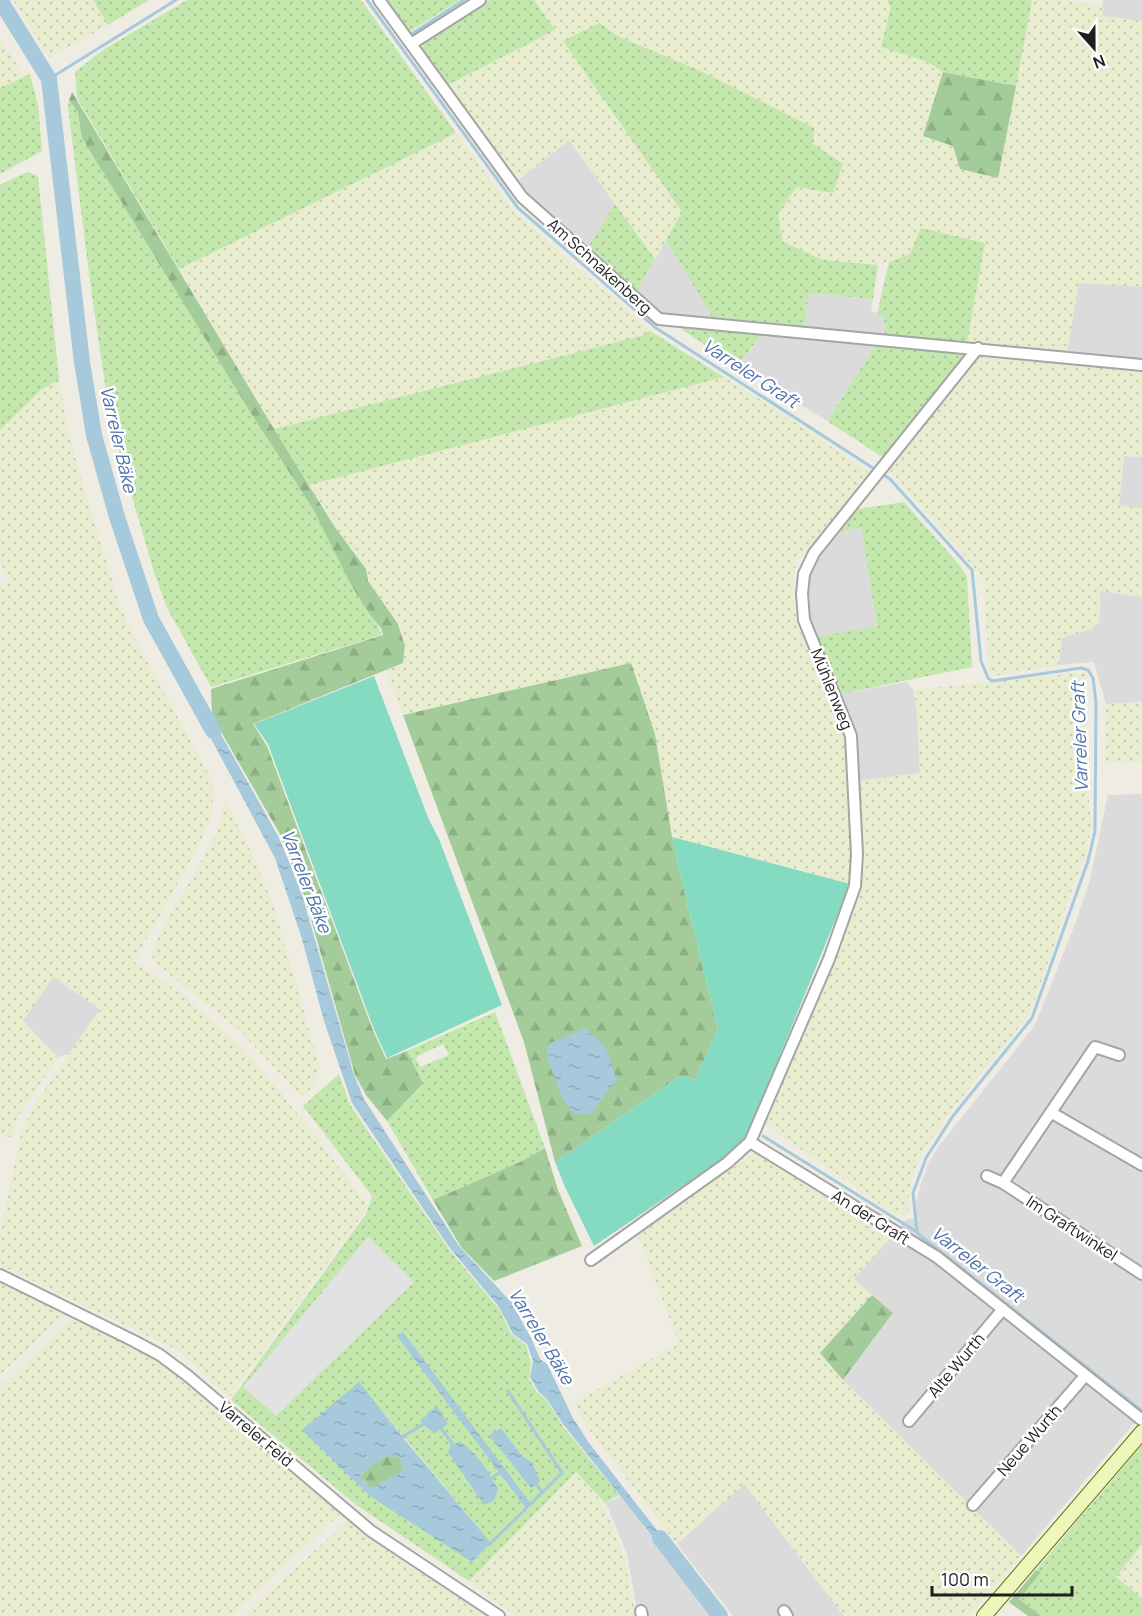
<svg xmlns="http://www.w3.org/2000/svg" width="1142" height="1616" font-family="Manrope,sans-serif">
	<defs>
		<pattern id="farmland-dots" width="8" height="8" patternUnits="userSpaceOnUse" patternTransform="scale(1.5)"><rect width="8" height="8" fill="#e8edd0"/><path d="M2 2h.1M6 6h.1" fill="none" stroke="#c7cbb2" stroke-width="1.8" stroke-linecap="round"/></pattern>
		<pattern id="grass-dots" width="8" height="8" patternUnits="userSpaceOnUse" patternTransform="scale(1.5)"><rect width="8" height="8" fill="#c3e7ac"/><path d="M2 2h.1M6 6h.1" fill="none" stroke="#a7c694" stroke-width="1.8" stroke-linecap="round"/></pattern>
		<pattern id="forest-firs" width="22" height="20" patternUnits="userSpaceOnUse" patternTransform="scale(1.5)"><rect width="22" height="20" fill="#a4cc9a"/><path d="M5 1l3.5 6h-7zM16 11l3.5 6h-7z" fill="#8daf84"/></pattern>
		<pattern id="water-ripples" width="26" height="14" patternUnits="userSpaceOnUse" patternTransform="scale(1.5)"><rect width="26" height="14" fill="#a6c9db"/><path d="M2 4q2-2 4 0t4 0M15 11q2-2 4 0t4 0" fill="none" stroke="#8eacbc"/></pattern>
	</defs>
	<rect width="100%" height="100%" fill="#efece4"/>
	<path fill="#dcdbdb" d="M1103,0H1142V21L1102,16Z
		M569,140L615,204L587,248L542,209L516,182Z
		M666,240L712,317L666,318L636,294Z
		M1079,282L1142,287V359L1067,351Z
		M809,293L873,299L871,311L884,315L885,337L876,345L827,421L739,366L763,332L802,338Z
		M1124,456L1142,457V509L1119,505Z
		M861,528L877,627L816,637L812,632L805,568L834,532Z
		M1101,591L1142,597V702L1106,704L1094,662L1059,665L1062,638L1092,629L1099,622Z
		M907,682L913,690L917,714L920,773L857,781L855,735L841,694Z
		M1142,794V1414L1021,1556L843,1380L893,1314L854,1279L906,1220L915,1218V1203L928,1163L939,1146L1035,1025L1075,924L1090,880L1108,795Z
		M53,976L100,1009L68,1055H63L58,1058L23,1021Z
		M744,1484L844,1616H733L677,1544Z
		M621,1496L702,1598L713,1616H632L637,1611L627,1554L606,1503Z"/>
	<path fill="url(#farmland-dots)" d="M13,0H93L108,25L49,58Z
		M534,0H887L891,7L881,47L928,62L943,72L924,136L953,146L957,162L998,177L1032,0H1054L1103,6L1102,16L1142,21V287L1079,283L1067,351L967,342L985,243L910,254L878,265L823,260L783,242L778,215L796,187L813,144L814,128L705,73L618,36L599,23L563,41L682,212L655,259L570,140L515,182L446,86L555,30Z
		M0,38L24,76L0,88Z
		M456,133L514,212L650,331L641,336L274,429L179,269Z
		M981,356L1142,372V457L1124,456L1119,505L1142,509V597L1101,591L1099,622L1092,629L1062,638L1059,665L989,677L984,579L888,468Z
		M724,377L782,413L871,474L796,563L792,589L797,623L847,747L850,815V884L672,837L655,734L631,663L403,715L386,670L403,663L406,646L399,623L368,581L366,569L334,526L309,485Z
		M59,380L67,425L80,475L120,606L132,634L212,780L213,804L208,824L196,851L134,962L182,994L244,1049L310,1129L367,1204L366,1210L229,1398L181,1352L0,1265V1235L22,1129L39,1098L100,1009L53,977L23,1021L58,1058L16,1120L13,1138L0,1135V585L9,579L0,562V430L41,390Z
		M1086,672L1085,750L1091,826L1086,855L1067,902L1054,946L1029,1015L961,1098L926,1146L913,1173L908,1201L909,1213L897,1216L766,1125L860,885L857,781L920,773L917,714L913,690Z
		M1142,702V762H1105L1106,704Z
		M225,800L255,860L273,904L320,1067L317,1077L310,1090L301,1096L239,1030L154,962L152,955L157,939L209,847L222,819Z
		M756,1152L889,1239L854,1279L872,1295L820,1353L843,1380L1021,1556L969,1616H844L744,1484L677,1544L587,1427L574,1402L679,1344L638,1235Z
		M0,1281L64,1315L0,1375Z
		M75,1319L97,1328L160,1362L340,1514L231,1616H0V1387L68,1322Z
		M576,1472L599,1498L610,1519L624,1556L634,1606L633,1613L630,1616H515L469,1581Z
		M347,1521L416,1570L467,1602L489,1611L484,1616H244Z
		M1142,1544V1598L1116,1577Z"/>
	<path fill="url(#grass-dots)" fill-rule="evenodd" d="M93,0H149L108,25Z
		M187,0H361L456,133L179,269L77,98L75,72L103,50Z
		M387,0H460L409,32Z
		M489,0H534L555,30L446,86L422,53L423,42Z
		M887,0H1032L1016,86L943,72L928,62L881,47L891,7Z
		M599,23L618,36L705,73L814,128L813,144L843,164L833,193L796,187L778,215L783,242L823,260L878,265L873,299L809,293L804,326L712,317L666,240L682,212L563,41Z
		M30,74L38,105L42,151L0,174V88Z
		M69,100L78,112L82,138L252,415L313,509L350,583L379,627L381,635L211,687L167,608L154,572L119,452L107,398L92,296L68,108Z
		M27,172L38,176L59,380L41,390L0,430V185Z
		M615,204L655,259L636,294L587,248Z
		M921,228L985,243L967,342L885,337L884,315L877,314L889,262L910,254Z
		M683,325L763,332L738,366L682,330Z
		M650,331L724,377L309,485L274,429L641,336Z
		M876,345L972,353L884,458L827,421Z
		M904,502L961,567L967,577L972,667L841,694L816,637L877,626L861,528L834,532L852,510Z
		M495,1012L545,1148L522,1161L433,1200L387,1121L423,1085L407,1051ZM443,1044L449,1055L420,1067L416,1059L418,1056Z
		M339,1074L350,1105L451,1252L499,1309L511,1334L526,1345L531,1363L529,1379L537,1392L547,1400L562,1425L619,1495L605,1503L576,1472L469,1581L355,1504L231,1400L366,1214L372,1196L303,1106ZM368,1237L413,1283L275,1415L244,1387ZM359,1383L491,1543L472,1562ZM501,1428L523,1457L489,1435Z
		M1142,1445V1544L1116,1577L1142,1598V1616H1041L1019,1599L1040,1572L1036,1570Z"/>
	<path fill="url(#forest-firs)" d="M943,72L1016,86L998,178L960,169L953,146L923,136Z
		M72,92L274,429L334,526L366,569L368,581L398,624L405,646L403,663L253,724L267,746L372,1028L386,1059L407,1051L423,1084L387,1121L366,1095L355,1075L305,898L281,836L212,716L211,689L383,635L381,628L371,616L350,583L313,509L252,415L82,138L78,112L69,100Z
		M631,663L655,734L672,837L689,912L718,1029L695,1080L680,1076L555,1162L524,1042L403,715Z
		M545,1148L558,1190L582,1246L494,1281L461,1247L433,1200L522,1161Z
		M872,1295L893,1313L843,1380L820,1353Z
		M386,1456L399,1457L403,1465L400,1473L372,1488L360,1477L371,1465Z
		M1036,1570L1041,1572L1019,1599L1041,1616H1028L1009,1602Z"/>
	<path fill="#85dbc2" d="M374,676L429,820L439,839L502,1005L387,1058L373,1027L268,744L254,724Z
		M672,837L850,884L746,1138L724,1158L594,1246L565,1187L555,1162L680,1076L695,1080L718,1029L689,912Z"/>
	<path fill="#e2e2e2" d="M368,1237L414,1282L276,1416L243,1387Z"/>
	<path fill="url(#water-ripples)" fill-rule="evenodd" d="M202,711L210,715L278,836L290,864L303,898L354,1075L364,1099L459,1246L512,1303L531,1338L540,1359L547,1364L573,1418L589,1443L670,1547L672,1554L665,1552L563,1424L547,1399L539,1392L530,1377L533,1361L527,1344L513,1334L499,1307L449,1247L352,1103L324,1021L302,939L275,858L201,720Z
		M586,1028L606,1048L617,1080L591,1113L575,1115L564,1101L547,1059L548,1044Z
		M403,1332L531,1504L526,1508L397,1336Z
		M359,1382L409,1445L491,1543L472,1562L370,1496L302,1430ZM386,1456L399,1457L403,1465L400,1473L372,1488L364,1482L360,1476L371,1465Z
		M437,1405L448,1424L434,1433L420,1422Z
		M501,1428L523,1457L532,1462L540,1481L531,1488L489,1435Z
		M460,1442C477,1452 489,1473 498,1489L494,1501L484,1505L448,1452L451,1445Z"/>
	<g fill="none" stroke-linecap="round" stroke-linejoin="round">
		<path stroke="#a6c9db" stroke-width="3" d="M367,0L518,208L656,328L890,479L972,570L981,661L988,678L992,681L1081,668L1088,670L1093,678L1096,702L1095,831L1088,861L1032,1018L953,1116L926,1158L913,1193L917,1233L1142,1411
			M410,35L464,0
			M49,79L176,0
			M763,1136L917,1232
			M440,1427L454,1446
			M402,1437L424,1424
			M488,1480L499,1473
			M536,1484L542,1492
			M491,1543L562,1473L508,1391"/>
		<path stroke="#a6c9db" stroke-width="16" d="M0,0L49,79L82,362L94,435L117,517L151,619L213,731
			M660,1538L720,1616"/>
		<defs>
			<path id="minor" d="M379,0L522,197L659,319L1142,365
				M411,44L480,0
				M1119,1055L1095,1047L1003,1183L1142,1274
				M1052,1113L1142,1165
				M750,1142L937,1257L1142,1420
				M987,1176L1003,1183
				M591,1260L727,1163L750,1142L829,959L855,886L857,854L851,736L804,620L802,594L804,574L814,553L978,348
				M0,1275L134,1341L160,1355L188,1376L371,1531L499,1616
				M909,1421L1003,1309
				M973,1505L1085,1376
				M641,1611L642,1616
				M784,1611L787,1616"/>
			<path id="secondary" d="M984,1616L1142,1432"/>
		</defs>
		<use href="#minor" stroke="#a5a5a5" stroke-width="14"/>
		<use href="#secondary" stroke="#5b7109" stroke-width="16"/>
		<use href="#minor" stroke="#fff" stroke-width="10"/>
		<use href="#secondary" stroke="#eef7ba" stroke-width="14"/>
	</g>
	<g text-anchor="middle" dominant-baseline="central" stroke-width="5" stroke-linejoin="round" paint-order="stroke">
		<g font-size="16" fill="#1e1e1e" stroke="#fff">
			<text transform="translate(600 266) rotate(42)">Am Schnakenberg</text>
			<text transform="translate(832 689) rotate(68)">Mühlenweg</text>
			<text transform="translate(871 1217) rotate(32)">An der Graft</text>
			<text transform="translate(1072 1228) rotate(33)">Im Graftwinkel</text>
			<text transform="translate(956 1365) rotate(-50)">Alte Wurth</text>
			<text transform="translate(256 1434) rotate(40)">Varreler Feld</text>
			<text transform="translate(1029 1440) rotate(-49)">Neue Wurth</text>
		</g>
		<g font-size="18" font-style="italic" fill="#4e73aa" stroke="#fff">
			<text transform="translate(751 373) rotate(33)">Varreler Graft</text>
			<text transform="translate(119 439) rotate(77)">Varreler Bäke</text>
			<text transform="translate(1079 737) rotate(-92)">Varreler Graft</text>
			<text transform="translate(307 881) rotate(69)">Varreler Bäke</text>
			<text transform="translate(978 1264) rotate(38)">Varreler Graft</text>
			<text transform="translate(542 1336) rotate(59)">Varreler Bäke</text>
		</g>
	</g>
	<g transform="translate(1094 48) rotate(159)" stroke="#ffffff" stroke-width="4.5" paint-order="stroke">
	<path d="M0-4.5L10 22L0 15L-10 22Z" fill="#1e1e1e"/>
	<text y="-9" font-size="16" font-weight="bold" text-anchor="middle" fill="#1e1e1e">N</text>
	</g>
	<path d="M932 1586v9h140v-9" fill="none" stroke="#1e1e1e" stroke-width="3"/>
	<text x="941" y="1586" font-size="18" fill="#1e1e1e" stroke="#ffffff" stroke-width="4.5" paint-order="stroke">100 m</text>
</svg>
